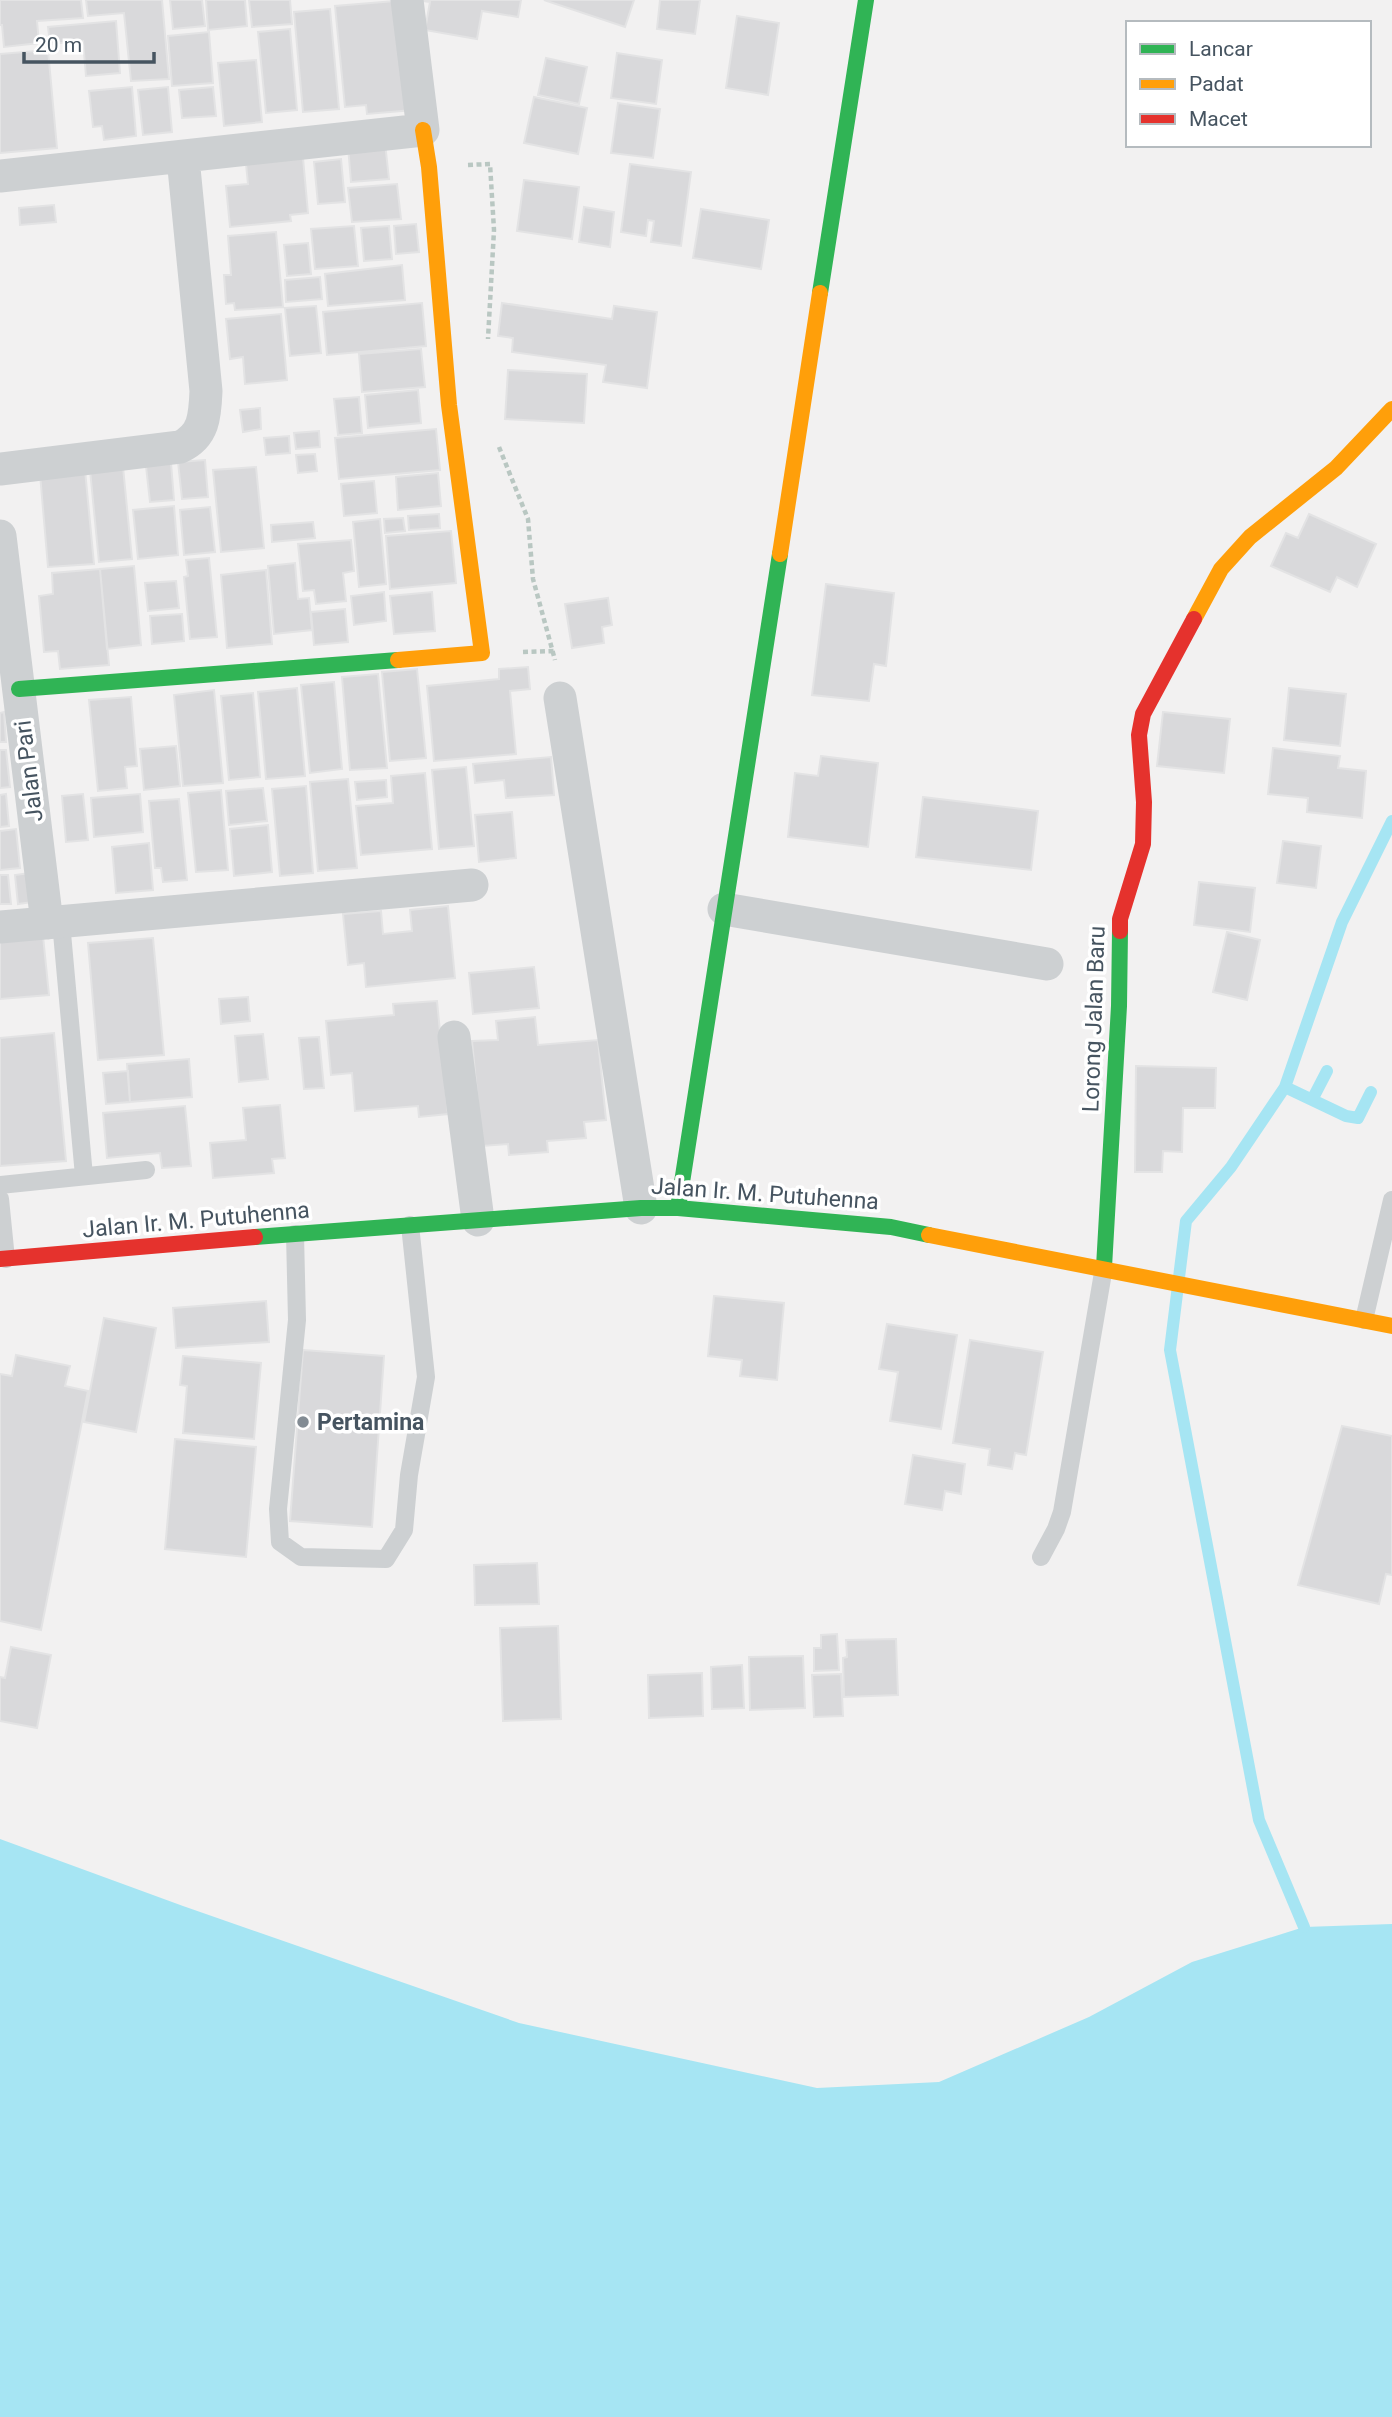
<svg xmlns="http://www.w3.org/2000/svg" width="1392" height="2417" font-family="Roboto,sans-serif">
	<rect width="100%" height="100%" fill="#f2f1f1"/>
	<path fill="#a6e5f3" d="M0,1839L183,1906L519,2023L817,2088L939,2082L1089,2017L1192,1962L1304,1927L1392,1924V2417H0Z"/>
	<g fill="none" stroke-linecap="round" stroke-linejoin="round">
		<path stroke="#a6e5f3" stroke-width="12" d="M1285,1087L1346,1116L1358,1118L1371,1092
			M1312,1100L1327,1071
			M1304,1927L1259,1820L1170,1350L1186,1221L1231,1167L1285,1087L1342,922L1392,821"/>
	</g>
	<path fill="#d9d9db" stroke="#e3e3e4" stroke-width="2" d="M0,0H81L83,18L37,21L39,43L4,47L2,25H0Z
		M86,0H162L169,79L131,81L124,13L88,16Z
		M170,0H202L205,26L173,29Z
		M206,0H245L247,26L208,30Z
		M249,0H290L292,24L252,27Z
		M416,0H521L518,17L482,11L477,39L425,30L430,2Z
		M544,0H634L625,27Z
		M660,0H700L695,34L657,29Z
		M395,1L413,110L367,114L366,105L345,107L335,6Z
		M330,9L339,109L303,112L294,12Z
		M737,16L779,23L768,95L726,88Z
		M116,21L120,73L86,76L83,41L50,44L48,27Z
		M290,29L297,110L266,113L258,32Z
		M209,32L213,83L172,86L168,36Z
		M48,50L57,148L0,153V54Z
		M617,53L662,60L656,104L611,98Z
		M546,58L587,67L579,104L538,95Z
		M256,60L262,122L224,126L218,63Z
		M132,87L136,136L104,140L102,126L93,127L89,91Z
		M168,87L172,132L143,135L138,90Z
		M213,87L216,116L182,118L179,90Z
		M534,97L587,108L578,154L524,143Z
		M618,103L660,109L653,158L611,153Z
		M385,143L389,179L351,182L348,146Z
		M303,158L308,213L290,215L291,221L230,227L226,186L248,184L246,164Z
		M341,159L345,202L318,204L314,162Z
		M630,164L691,172L681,246L651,242L654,221L648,220L646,236L621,232Z
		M524,180L579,187L572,239L517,231Z
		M397,184L401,219L352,222L348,188Z
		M54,205L56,222L20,225L19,208Z
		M584,207L614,212L610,247L579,242Z
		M701,209L769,220L761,269L693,258Z
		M416,224L419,252L396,254L394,226Z
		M354,226L358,266L315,269L311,229Z
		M389,226L392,259L364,261L361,228Z
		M276,232L283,307L235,310L234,303L226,304L224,275H231L228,236Z
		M308,243L311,274L287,276L284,245Z
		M402,265L405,300L328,306L325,274Z
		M320,277L322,299L286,302L285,280Z
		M422,303L426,346L327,355L323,312Z
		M502,303L612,319L614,306L657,312L647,388L603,382L606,365L512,352L513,338L498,336Z
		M316,306L321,353L290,356L285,308Z
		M281,314L287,380L245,384L243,357L230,359L226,319Z
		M421,349L425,387L362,392L359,354Z
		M508,370L587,374L584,423L505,419Z
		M418,390L421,423L368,428L365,395Z
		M359,397L362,433L338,435L334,399Z
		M260,408L261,429L243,432L240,410Z
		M436,429L440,470L339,479L335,438Z
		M319,431L320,447L296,449L294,433Z
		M289,436L290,453L266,455L264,438Z
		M315,454L317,471L298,473L296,455Z
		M205,460L208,497L182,499L178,462Z
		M171,463L174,500L150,502L146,466Z
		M123,467L132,559L99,562L90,470Z
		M256,467L264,548L221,552L213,470Z
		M85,470L94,564L48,567L40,474Z
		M438,473L441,506L398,510L396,477Z
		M374,481L377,513L344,516L341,484Z
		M174,506L178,555L138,559L133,510Z
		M210,507L215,552L184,555L180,510Z
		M439,514L440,528L409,530L408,516Z
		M1309,514L1376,544L1357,587L1337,577L1330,592L1271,566L1286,533L1298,538Z
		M403,518L405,531L385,533L384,519Z
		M380,519L386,584L359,587L353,522Z
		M313,522L315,538L272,542L271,525Z
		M451,531L456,583L390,589L386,536Z
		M351,540L354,571L343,573L346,601L316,604L314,590L303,591L298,544Z
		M209,558L217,637L190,639L184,577L188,576L186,560Z
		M295,563L298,599L309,598L312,630L274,634L268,566Z
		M134,566L141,645L107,649L100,569Z
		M100,569L109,665L60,669L58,651L44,652L39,596L53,594L52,573Z
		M266,570L272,644L227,648L221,575Z
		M176,581L179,608L148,611L145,583Z
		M826,584L894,593L886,666L874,664L869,701L812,695Z
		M384,592L386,621L354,625L351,596Z
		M432,592L435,631L394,634L390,596Z
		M608,598L612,625L602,627L604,643L572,648L565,604Z
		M345,609L348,642L314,645L311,612Z
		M182,614L184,641L152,644L150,616Z
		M528,667L530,689L510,691L516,754L434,761L427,686L499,679V669Z
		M417,669L426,758L390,761L382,672Z
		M378,674L387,768L350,770L342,677Z
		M334,682L342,769L310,773L301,685Z
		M297,688L305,776L266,779L258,692Z
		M1289,688L1346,694L1340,746L1284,740Z
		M214,690L223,783L183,786L174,695Z
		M253,693L260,777L229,780L221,696Z
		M131,697L137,766L125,767L127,788L98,791L89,700Z
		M4,712L6,742H0V713Z
		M1163,712L1230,719L1224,773L1157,766Z
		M176,746L180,786L144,790L140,749Z
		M1273,748L1340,756L1338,768L1366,771L1362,818L1307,812L1308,798L1268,794Z
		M0,750H6L10,787L0,788Z
		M821,756L878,763L868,847L788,837L795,773L818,776Z
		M551,757L554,795L506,798L504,780L475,783L473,764Z
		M466,767L474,846L439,849L432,770Z
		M425,773L432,849L361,855L356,806L393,803L391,776Z
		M348,779L357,868L318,871L310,782Z
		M386,780L387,797L357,800L355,782Z
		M306,786L313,873L280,876L272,789Z
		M263,788L267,821L229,825L226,791Z
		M221,790L228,870L196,872L188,793Z
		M6,794L9,826L0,827V795Z
		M83,794L88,840L66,842L62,796Z
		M140,794L143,832L94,837L91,798Z
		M923,797L1038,811L1031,870L916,857Z
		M179,799L187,880L163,882L161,868H155L149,801Z
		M512,812L516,858L479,862L475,815Z
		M268,825L272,872L234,876L230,829Z
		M16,829L20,868L0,870V831Z
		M1283,841L1321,846L1316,888L1277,883Z
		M149,843L153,890L116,893L112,847Z
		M30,873L33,902L18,904L15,875Z
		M0,875H8L11,904H0Z
		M1199,882L1255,888L1250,932L1194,925Z
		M448,906L455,978L366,987L364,963L348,965L343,914L381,911L383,934L412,931L410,910Z
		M1227,932L1260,940L1247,1000L1213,992Z
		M43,936L49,995L0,999V940Z
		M153,938L164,1055L98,1060L88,943Z
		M534,967L539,1008L473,1014L469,973Z
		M248,997L250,1021L221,1024L219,999Z
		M437,1001L448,1114L419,1117L418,1106L355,1111L352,1073L331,1075L326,1021L394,1015L393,1004Z
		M535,1017L538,1045L598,1040L606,1120L584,1122L586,1138L547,1141L548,1152L509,1155L508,1144L482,1146L472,1041L498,1040L496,1021Z
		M54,1033L66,1161L0,1166V1038Z
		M263,1034L268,1079L239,1082L235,1036Z
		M319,1037L324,1088L304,1089L299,1038Z
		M189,1059L192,1097L130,1102L127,1064Z
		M1136,1066L1216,1068L1215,1108H1183L1182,1152L1163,1151L1162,1172H1135Z
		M128,1071L130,1102L106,1104L103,1073Z
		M280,1105L285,1158L272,1159L274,1173L213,1178L210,1143L246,1140L243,1108Z
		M185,1106L191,1166L162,1168L160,1153L107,1158L103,1113Z
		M714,1296L784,1303L777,1380L740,1376L742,1360L708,1356Z
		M266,1301L269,1342L176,1348L173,1308Z
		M104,1318L156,1328L136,1432L84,1422Z
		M887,1324L957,1335L941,1429L890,1421L898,1372L879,1369Z
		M970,1340L1043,1352L1026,1455L1015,1453L1012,1469L988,1465L990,1449L953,1443Z
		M303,1350L384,1356L372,1527L290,1521Z
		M16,1355L70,1366L65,1386L88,1391L41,1630L0,1621V1374L12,1376Z
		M183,1356L261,1363L254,1439L183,1433L187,1386L180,1385Z
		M1342,1426L1392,1436V1575L1386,1574L1379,1604L1298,1585Z
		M175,1439L256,1447L246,1557L165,1549Z
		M913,1455L965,1464L961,1494L945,1491L942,1510L905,1504Z
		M537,1563L539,1604L475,1605L474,1565Z
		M558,1626L561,1719L503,1721L500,1628Z
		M837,1634L839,1670L814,1671V1648H821V1635Z
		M896,1639L898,1695L844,1697L843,1658L847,1657L846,1640Z
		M11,1647L51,1655L37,1728L0,1721V1677L5,1678Z
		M803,1656L805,1708L750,1710L749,1657Z
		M742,1665L744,1708L712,1709L711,1667Z
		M702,1673L703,1716L649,1718L648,1675Z
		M841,1674L843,1716L814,1717L812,1675Z"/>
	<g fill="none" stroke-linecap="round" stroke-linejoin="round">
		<path stroke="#b9c7c2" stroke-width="4.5" stroke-dasharray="5 3.5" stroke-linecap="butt" d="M468,165L490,164L494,230L488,339
			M499,447L528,519L533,579L555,660
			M523,652L554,651"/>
		<path stroke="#cdd0d2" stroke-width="18" d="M61,922L84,1176
			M0,1185L146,1170
			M0,1199L6,1259
			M295,1234L297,1320L278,1509L280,1542L301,1557L386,1559L404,1530L409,1475L426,1377L410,1225
			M1364,1320L1392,1200
			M1041,1557L1056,1529L1062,1512L1104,1267"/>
		<path stroke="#cdd0d2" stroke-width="33" d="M0,176L423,130L407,0
			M0,469L180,447C204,436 205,416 206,391L183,158
			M0,536L47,923
			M560,698L641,1208
			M724,909L1047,964
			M0,927L472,885
			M454,1037L478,1220"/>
		<path stroke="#30b455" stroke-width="16" d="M820,293L866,0
			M19,689L398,660
			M678,1208L780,554
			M255,1237L641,1208H678L891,1227L929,1235
			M1104,1267L1119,1006L1120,931"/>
		<path stroke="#ff9f0a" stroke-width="16" d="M780,554L820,293
			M1194,619L1221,569L1250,537L1336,468L1392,409
			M398,660L482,653L449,405L429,167L423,130
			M929,1235L1392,1326"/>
		<path stroke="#e5322d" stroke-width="16" d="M1120,931V919L1143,844L1144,802L1139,735L1143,714L1194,619
			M0,1259L255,1237"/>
	</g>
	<circle fill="#828b93" stroke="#fff" stroke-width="2.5" cx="303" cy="1422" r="7"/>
	<g text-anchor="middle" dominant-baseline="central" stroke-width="7" stroke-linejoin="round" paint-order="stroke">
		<g font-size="23" fill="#465460" stroke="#fff">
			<text transform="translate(29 771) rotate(-97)">Jalan Pari</text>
			<text transform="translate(1094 1019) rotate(-88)">Lorong Jalan Baru</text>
			<text transform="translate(765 1194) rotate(4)">Jalan Ir. M. Putuhenna</text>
			<text transform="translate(196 1220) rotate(-5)">Jalan Ir. M. Putuhenna</text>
		</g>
		<g font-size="23" font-weight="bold" fill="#465460" stroke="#fff" text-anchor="start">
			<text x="317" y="1422">Pertamina</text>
		</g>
	</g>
	<rect x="1126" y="21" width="245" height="126" fill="#ffffff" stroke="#b5bbbf" stroke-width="2"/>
	<rect x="1140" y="44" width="35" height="10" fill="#30b455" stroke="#b5bbbf" stroke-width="2"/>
	<text x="1189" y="56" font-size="21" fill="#465460">Lancar</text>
	<rect x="1140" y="79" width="35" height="10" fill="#ff9f0a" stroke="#b5bbbf" stroke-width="2"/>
	<text x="1189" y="91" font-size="21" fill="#465460">Padat</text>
	<rect x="1140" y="114" width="35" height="10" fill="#e5322d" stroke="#b5bbbf" stroke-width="2"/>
	<text x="1189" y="126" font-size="21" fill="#465460">Macet</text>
	<path d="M24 52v10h130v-10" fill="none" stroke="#465460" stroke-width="3.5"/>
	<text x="35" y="52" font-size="21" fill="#465460" stroke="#ffffff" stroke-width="5" paint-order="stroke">20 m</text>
</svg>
